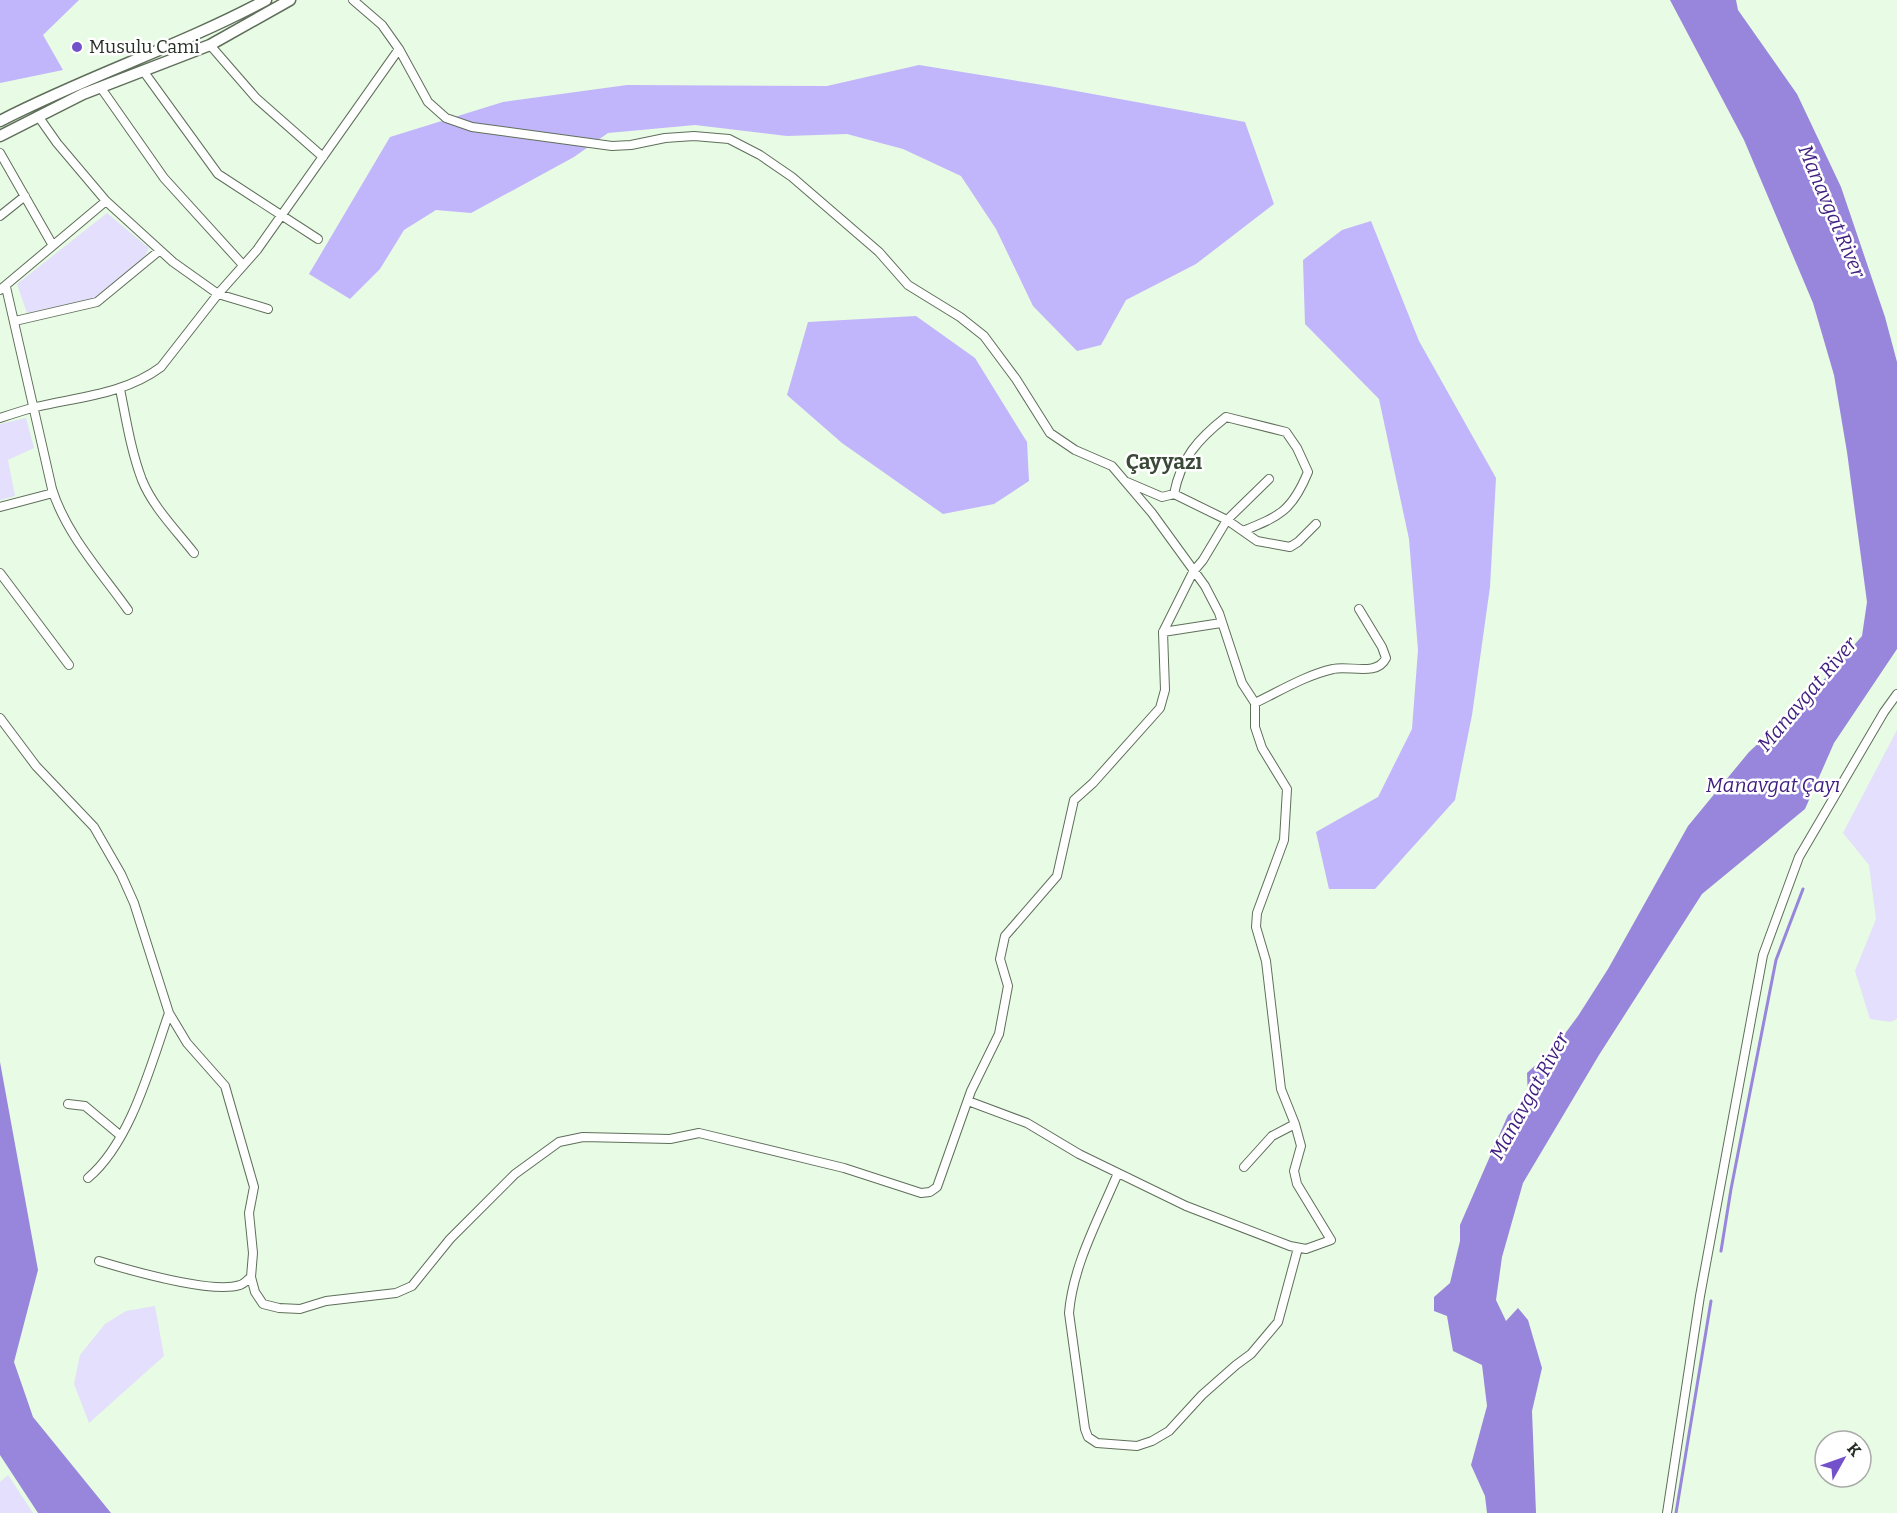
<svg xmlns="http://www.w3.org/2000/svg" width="1897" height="1513" font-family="Bitter,serif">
	<rect width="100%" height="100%" fill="#e8fbe4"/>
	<path fill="#e3dffc" d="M107,213L149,248L145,256L95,299L27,313L17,284Z
		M26,418L34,448L8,460L15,496L0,500V424Z
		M1897,730V1019L1891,1022L1870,1019L1855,971L1876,919L1869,865L1843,833Z
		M155,1306L164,1356L89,1423L74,1384L80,1355L105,1324L126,1311Z
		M8,1475L33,1513H0V1482Z"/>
	<path fill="#c1b5fb" d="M0,0H79L43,35L63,70L0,83Z
		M919,65L1049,86L1245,122L1274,204L1196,264L1126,300L1101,345L1077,351L1033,306L996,229L961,176L903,149L847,134L787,136L695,125L608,133L574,157L471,213L436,210L404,230L380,269L350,299L309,274L390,137L503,102L627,85L827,86Z
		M1371,221L1419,341L1496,478L1490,587L1472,715L1455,800L1375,889H1329L1316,832L1378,797L1412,729L1418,650L1409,539L1379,399L1305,324L1303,260L1342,230Z
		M916,316L975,358L1027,442L1029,481L994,504L943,514L842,443L787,395L808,322Z"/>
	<path fill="#9786db" d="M1670,0H1736L1738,10L1797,94L1841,187L1885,317L1897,362V649L1834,743L1805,809L1702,894L1599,1055L1523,1183L1502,1257L1496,1300L1506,1321L1518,1308L1528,1320L1542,1368L1532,1411L1536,1513H1487L1485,1496L1471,1465L1487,1406L1482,1365L1453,1351L1447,1316L1434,1311V1297L1450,1283L1460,1241V1225L1508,1115L1528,1099L1527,1073L1555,1047L1578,1016L1608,969L1688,826L1749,752L1812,693L1862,636L1867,602L1847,452L1834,375L1813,303L1744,140Z
		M0,1062L38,1270L14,1362L33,1417L111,1513H38L0,1455Z"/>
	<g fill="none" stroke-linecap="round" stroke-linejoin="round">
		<path stroke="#9786db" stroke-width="3" d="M1721,1251L1731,1189L1776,960L1803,889
			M1676,1513L1711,1301"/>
		<defs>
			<path id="minor" d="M353,0L382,25L399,49L428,102L446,118L472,127L612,146L631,145L665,138L694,136L729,139L760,155L792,177L879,252L908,285L960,317L984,336L1016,379L1050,433L1075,450L1112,466L1152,513L1205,586L1219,613L1242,683L1255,703C1280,691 1306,675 1333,669C1349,665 1377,677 1386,658L1382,647L1359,609
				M210,45L256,98L323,157
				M144,72L218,174L318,239
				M101,88L164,178L243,265
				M0,153L52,244
				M106,201L173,262L218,294L268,309
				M0,216L25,196
				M6,287L52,489C66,534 101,572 128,610
				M0,290L106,201L57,143L38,116
				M15,321L97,302L159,251
				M120,389C126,419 131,451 142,480C153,507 176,530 194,553
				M0,418C12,414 24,410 36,407C79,397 125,394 161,367L218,294L257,250L399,49
				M1127,482L1162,497L1174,494L1227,520L1257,541L1290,547L1298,542L1316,524
				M1174,494C1181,458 1198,439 1226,417L1286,432L1297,448L1308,472C1292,511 1280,516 1243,531
				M0,507L53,493
				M0,573L69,665
				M1163,632L1221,623
				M0,718L36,766L94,827L121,874L134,903L169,1013L187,1043L225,1086L254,1187L249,1213L253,1253L251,1277C248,1279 244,1284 240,1285C212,1294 129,1270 99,1261
				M968,1101L1027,1123L1079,1154L1186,1206L1290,1246L1306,1249L1331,1240L1297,1184L1294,1171L1301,1146L1295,1124L1281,1089L1266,961L1256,927L1257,913L1284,840L1287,789L1262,748L1255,727V703
				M68,1104L85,1106L121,1136
				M1244,1167L1272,1136L1295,1124
				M1118,1173C1099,1218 1073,1265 1069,1313L1085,1429L1088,1437L1097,1443L1137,1446L1152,1441L1169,1431L1202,1395L1236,1365L1251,1354L1278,1322L1298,1248
				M88,1178C131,1142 151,1064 169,1013
				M251,1277L255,1292L263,1304L279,1308L300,1309L326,1301L396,1293L412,1286L450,1239L515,1174L559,1142L583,1137L670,1139L699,1133L844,1168L921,1193L930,1192L937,1187L971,1091L999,1034L1008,986L1000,959L1005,936L1057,876L1074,800L1093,783L1160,708L1165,690L1163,632L1193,572L1203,560L1227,520L1269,479
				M1667,1513L1700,1296L1763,955L1799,857L1884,712L1897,694"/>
			<path id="tertiary" d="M0,121C87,76 180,46 266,0
				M0,136L83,94L210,45L290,0"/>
		</defs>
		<use href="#minor" stroke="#5f6f5b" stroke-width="10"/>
		<use href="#tertiary" stroke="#5f6f5b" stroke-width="13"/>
		<use href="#minor" stroke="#fff" stroke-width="8"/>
		<use href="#tertiary" stroke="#fff" stroke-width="10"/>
	</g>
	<circle fill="#7251ca" stroke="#fff" stroke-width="2" cx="77" cy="47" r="6"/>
	<g text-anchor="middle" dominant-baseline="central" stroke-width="5" stroke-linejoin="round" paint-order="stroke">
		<g font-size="18" fill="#272e25" stroke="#fff" text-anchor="start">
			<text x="89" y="47">Musulu Cami</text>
		</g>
		<g font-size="20" font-style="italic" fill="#3f1d80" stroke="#fff">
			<text transform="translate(1832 211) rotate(67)">Manavgat River</text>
			<text transform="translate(1807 694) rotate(-50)">Manavgat River</text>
			<text x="1773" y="785">Manavgat Çayı</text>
			<text transform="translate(1529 1096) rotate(-61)">Manavgat River</text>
		</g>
		<g font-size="21" font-weight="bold" fill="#3b4a38" stroke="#fff">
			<text x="1164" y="462">Çayyazı</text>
		</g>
	</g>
	<g transform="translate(1843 1459) rotate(50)"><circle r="28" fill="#ffffff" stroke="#a9aba8" stroke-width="1.5"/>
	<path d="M0-4.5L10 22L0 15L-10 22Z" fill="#7251ca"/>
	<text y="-9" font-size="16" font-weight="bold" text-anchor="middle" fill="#272e25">K</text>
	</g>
</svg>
